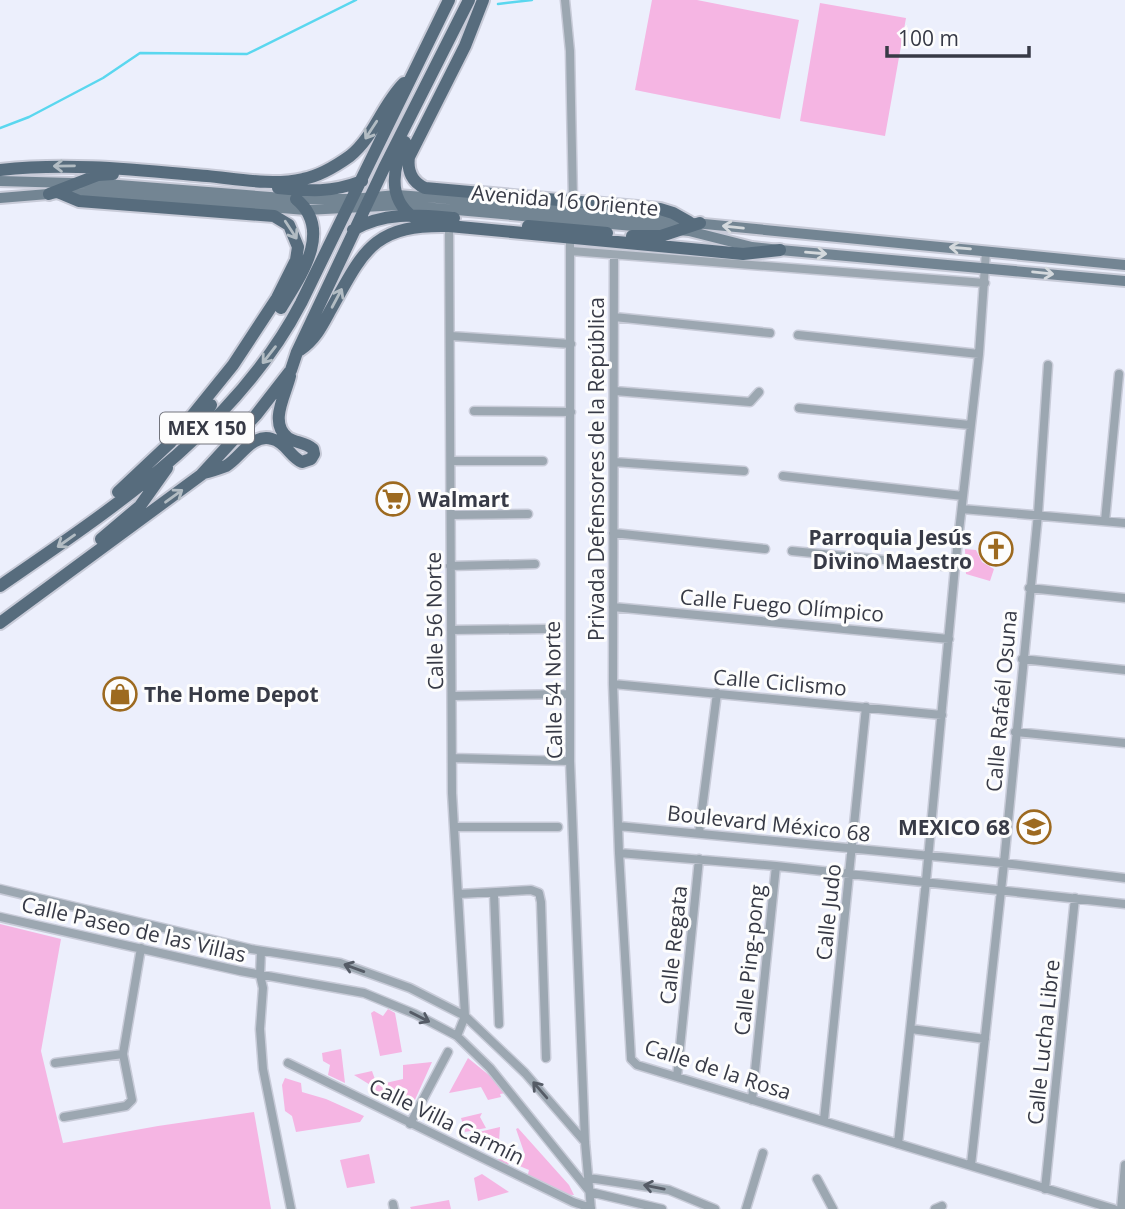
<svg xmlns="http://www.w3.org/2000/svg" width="1125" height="1209" font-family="'Open Sans',sans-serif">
	<rect width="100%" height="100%" fill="#eceffc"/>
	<path fill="#f5b5e3" d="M652,0H697L799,20L780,119L635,90Z
		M820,3L906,18L885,136L800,121Z
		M965,549L976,550L982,562L994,569L990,581L966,574Z
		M0,924L61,939L41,1051L63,1143L158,1126L254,1112L271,1209H0Z
		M388,1009L395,1013L402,1052L380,1056L371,1013L374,1011L383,1016Z
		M341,1049L345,1083L328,1075L330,1065L323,1061L322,1053Z
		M468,1058L506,1089V1093L500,1094L501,1097L488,1100L481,1087L449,1093Z
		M432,1062L414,1102L397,1094L390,1104L369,1092L372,1086L354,1075L372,1071L377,1085L403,1079V1065Z
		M285,1078L301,1083L302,1092L326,1099L364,1116L360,1122L296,1132L292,1116L285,1111L282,1085Z
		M482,1113L480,1117L486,1128L465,1132L461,1118Z
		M500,1127L499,1141L503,1142L502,1145L470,1134Z
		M518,1128L569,1185L574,1195L548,1193L527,1178L529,1170L510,1162L507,1166L494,1160L525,1155L516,1129Z
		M369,1154L375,1183L347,1188L340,1160Z
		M482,1174L509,1192L478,1201L474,1178Z
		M449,1200L451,1209H411L410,1207Z"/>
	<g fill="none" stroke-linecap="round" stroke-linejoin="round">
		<path stroke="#5ad7ef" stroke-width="2.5" d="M498,4L532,0
			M0,128L29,117L103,78L140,53L247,54L356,0"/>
		<defs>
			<path id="street" d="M565,0L570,51L573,201
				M449,226L452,793L465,1016L457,1036
				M570,239V761L585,1142L591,1209
				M571,251L985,283
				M614,255L613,684L619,853L631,1059L637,1065L1114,1209
				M614,317L770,333
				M798,335L979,354
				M451,336L571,344
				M615,391L750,402L759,392
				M799,408L970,425
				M474,411L571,412
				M451,461H543
				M614,462L744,471
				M783,476L963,496
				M962,509L1125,523
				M451,515L528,514
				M1105,521L1119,374
				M613,533L765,549
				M792,551L955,567
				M450,566L535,564
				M1029,588L1125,598
				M613,607L949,639
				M451,630L545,629
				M1022,659L1125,670
				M613,684L942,715
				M453,696L569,694
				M1015,732L1125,743
				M452,758L570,761
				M618,826L1004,863L1125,878
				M454,827H558
				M699,833L717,693
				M619,853L776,866L1125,904
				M0,889L251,949L340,963L410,988L465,1016L525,1073L585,1142
				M494,893L499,1024
				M459,894L531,890L539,893L541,902L546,1058
				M0,917L240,971L364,993L415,1014L457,1036L490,1068L590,1192
				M261,951L260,975L263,988L260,1029L263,1069L291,1209
				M911,1029L985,1039
				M55,1063L123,1054
				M288,1063L573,1202L591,1208
				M677,1077L699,859
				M752,1100L776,866
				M64,1117L126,1106L132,1100L123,1054L141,948
				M824,1120L866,707
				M410,1124L448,1052
				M898,1144L926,881L955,567L979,354L986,251
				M971,1165L1004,863L1038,514L1048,365
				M589,1178L669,1190L715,1209
				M817,1179L833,1209
				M1045,1189L1075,898
				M590,1192L662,1209
				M393,1204L394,1209
				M746,1209L763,1153
				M935,1209L942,1206
				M1121,1209L1125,1165"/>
			<path id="secondary" d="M0,181L106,184L296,199H352L397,195L437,198L1125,265
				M0,198L60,193L116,194L306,210L401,205L689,231L752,247L780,250L1125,281"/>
			<path id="primary" d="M483,0L465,46L409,157C407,171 412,182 425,188L660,209L673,213L689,222
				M405,142C393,167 387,198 413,217
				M0,170C69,162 138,170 207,176C238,179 272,186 303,179C320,176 336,166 350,156C374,137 382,105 404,83
				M278,188C310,191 331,193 362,181
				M60,193L79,201L274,216L289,225L298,247L296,260L277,298L233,365L170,443L118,492
				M49,194L98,175L113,174
				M528,226L607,233
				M353,230C384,211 419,215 454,218
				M632,236H661L700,223
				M281,308C300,277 334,230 296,199
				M300,350C315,340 322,326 330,311C364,250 373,224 449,226L743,254L780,250
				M185,442L211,405
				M204,473C211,471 219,469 226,466C240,458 252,433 272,439C286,442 290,457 302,462L311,459L314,454L313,449C305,442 296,443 288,438C268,423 286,394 290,376
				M101,539L140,506L167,468
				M0,586C113,508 236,428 301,303L449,0
				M0,623L201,475L256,415L291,370L297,352L384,168L469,0"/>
		</defs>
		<use href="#street" stroke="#c8cbd8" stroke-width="11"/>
		<use href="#secondary" stroke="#c8cbd8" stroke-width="14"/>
		<use href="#primary" stroke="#c8cbd8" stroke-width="16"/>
		<use href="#street" stroke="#9ca7b1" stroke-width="8"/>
		<use href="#secondary" stroke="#738593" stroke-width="10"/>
		<use href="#primary" stroke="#576c7d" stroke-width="12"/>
	</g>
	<defs><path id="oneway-shaft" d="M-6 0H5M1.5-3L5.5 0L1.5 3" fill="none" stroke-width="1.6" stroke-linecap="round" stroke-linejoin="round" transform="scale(1.75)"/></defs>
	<g stroke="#b2bcc3">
		<use href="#oneway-shaft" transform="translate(371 130) rotate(123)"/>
		<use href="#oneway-shaft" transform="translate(64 166) rotate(179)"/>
		<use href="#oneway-shaft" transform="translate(291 230) rotate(57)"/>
		<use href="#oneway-shaft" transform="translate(337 298) rotate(-62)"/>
		<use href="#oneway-shaft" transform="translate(269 355) rotate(128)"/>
		<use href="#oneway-shaft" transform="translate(174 496) rotate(-36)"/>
		<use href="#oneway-shaft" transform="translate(66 541) rotate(145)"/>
	</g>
	<g stroke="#d4d9dd">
		<use href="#oneway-shaft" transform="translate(733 227) rotate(-174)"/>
		<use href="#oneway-shaft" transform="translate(960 248) rotate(-175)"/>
		<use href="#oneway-shaft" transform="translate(816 253) rotate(5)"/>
		<use href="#oneway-shaft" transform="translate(1043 273) rotate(6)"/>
	</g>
	<g stroke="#555b66">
		<use href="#oneway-shaft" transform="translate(354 968) rotate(-160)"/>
		<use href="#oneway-shaft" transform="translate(420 1017) rotate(27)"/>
		<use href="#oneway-shaft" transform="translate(540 1090) rotate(-131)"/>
		<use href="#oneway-shaft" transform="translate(654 1187) rotate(-169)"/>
	</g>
	<defs>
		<symbol id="supermarket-ring" viewBox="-11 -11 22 22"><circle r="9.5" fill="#fdfdfd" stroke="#9d6a20" stroke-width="1.5"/><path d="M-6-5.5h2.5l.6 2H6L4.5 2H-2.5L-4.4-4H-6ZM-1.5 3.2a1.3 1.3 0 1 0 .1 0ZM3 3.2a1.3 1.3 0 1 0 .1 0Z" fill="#9d6a20"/></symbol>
		<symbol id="church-ring" viewBox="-11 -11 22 22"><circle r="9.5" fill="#fdfdfd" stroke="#9d6a20" stroke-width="1.5"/><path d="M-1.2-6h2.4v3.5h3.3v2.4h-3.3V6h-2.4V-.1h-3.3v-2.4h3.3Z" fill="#9d6a20"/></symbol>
		<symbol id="shop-ring" viewBox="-11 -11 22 22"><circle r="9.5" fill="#fdfdfd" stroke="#9d6a20" stroke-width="1.5"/><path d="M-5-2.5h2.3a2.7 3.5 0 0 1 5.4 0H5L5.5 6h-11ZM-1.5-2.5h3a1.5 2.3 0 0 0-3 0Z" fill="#9d6a20"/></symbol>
		<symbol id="school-ring" viewBox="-11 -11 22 22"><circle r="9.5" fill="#fdfdfd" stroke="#9d6a20" stroke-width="1.5"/><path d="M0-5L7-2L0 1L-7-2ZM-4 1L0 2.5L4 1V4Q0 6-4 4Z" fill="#9d6a20"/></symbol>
	</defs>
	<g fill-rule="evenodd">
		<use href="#supermarket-ring" x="374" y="480" width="38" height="38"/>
		<use href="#church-ring" x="977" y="530" width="38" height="38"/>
		<use href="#shop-ring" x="101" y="675" width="38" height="38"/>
		<use href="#school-ring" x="1015" y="808" width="38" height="38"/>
	</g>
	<g text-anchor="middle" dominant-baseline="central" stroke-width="6" stroke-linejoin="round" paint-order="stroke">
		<rect fill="#fdfdfd" stroke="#72747d" stroke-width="2" x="160" y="412.5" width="94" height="31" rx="5"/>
		<g font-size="19" font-weight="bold" fill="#373a46">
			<text x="207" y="428">MEX 150</text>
		</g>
		<g font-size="21" fill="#373a46" stroke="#fdfdfd">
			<text transform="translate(565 200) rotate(5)">Avenida 16 Oriente</text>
			<text transform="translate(596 469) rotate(-90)">Privada Defensores de la República</text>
			<text transform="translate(782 605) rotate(5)">Calle Fuego Olímpico</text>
			<text transform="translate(434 621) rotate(-91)">Calle 56 Norte</text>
			<text transform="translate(780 682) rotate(5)">Calle Ciclismo</text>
			<text transform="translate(553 690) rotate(-91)">Calle 54 Norte</text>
			<text transform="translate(1001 701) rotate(-85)">Calle Rafaél Osuna</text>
			<text transform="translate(769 823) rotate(6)">Boulevard México 68</text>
			<text transform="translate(828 912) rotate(-84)">Calle Judo</text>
			<text transform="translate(134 929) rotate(13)">Calle Paseo de las Villas</text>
			<text transform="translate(673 945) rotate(-84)">Calle Regata</text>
			<text transform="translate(749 960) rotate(-84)">Calle Ping-pong</text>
			<text transform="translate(1043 1042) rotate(-84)">Calle Lucha Libre</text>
			<text transform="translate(718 1069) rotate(18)">Calle de la Rosa</text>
			<text transform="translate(447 1121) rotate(26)">Calle Villa Carmín</text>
		</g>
		<g font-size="21" font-weight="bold" fill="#373a46" stroke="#fdfdfd" text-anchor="start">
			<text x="418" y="499">Walmart</text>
			<text x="972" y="537" text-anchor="end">Parroquia Jesús<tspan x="972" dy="24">Divino Maestro</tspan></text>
			<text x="144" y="694">The Home Depot</text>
			<text x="1010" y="827" text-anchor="end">MEXICO 68</text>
		</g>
	</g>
	<path d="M887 46v10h142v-10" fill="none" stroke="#373a46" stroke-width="3.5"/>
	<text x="898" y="46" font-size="21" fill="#373a46" stroke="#fdfdfd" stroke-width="5" paint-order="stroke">100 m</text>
</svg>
